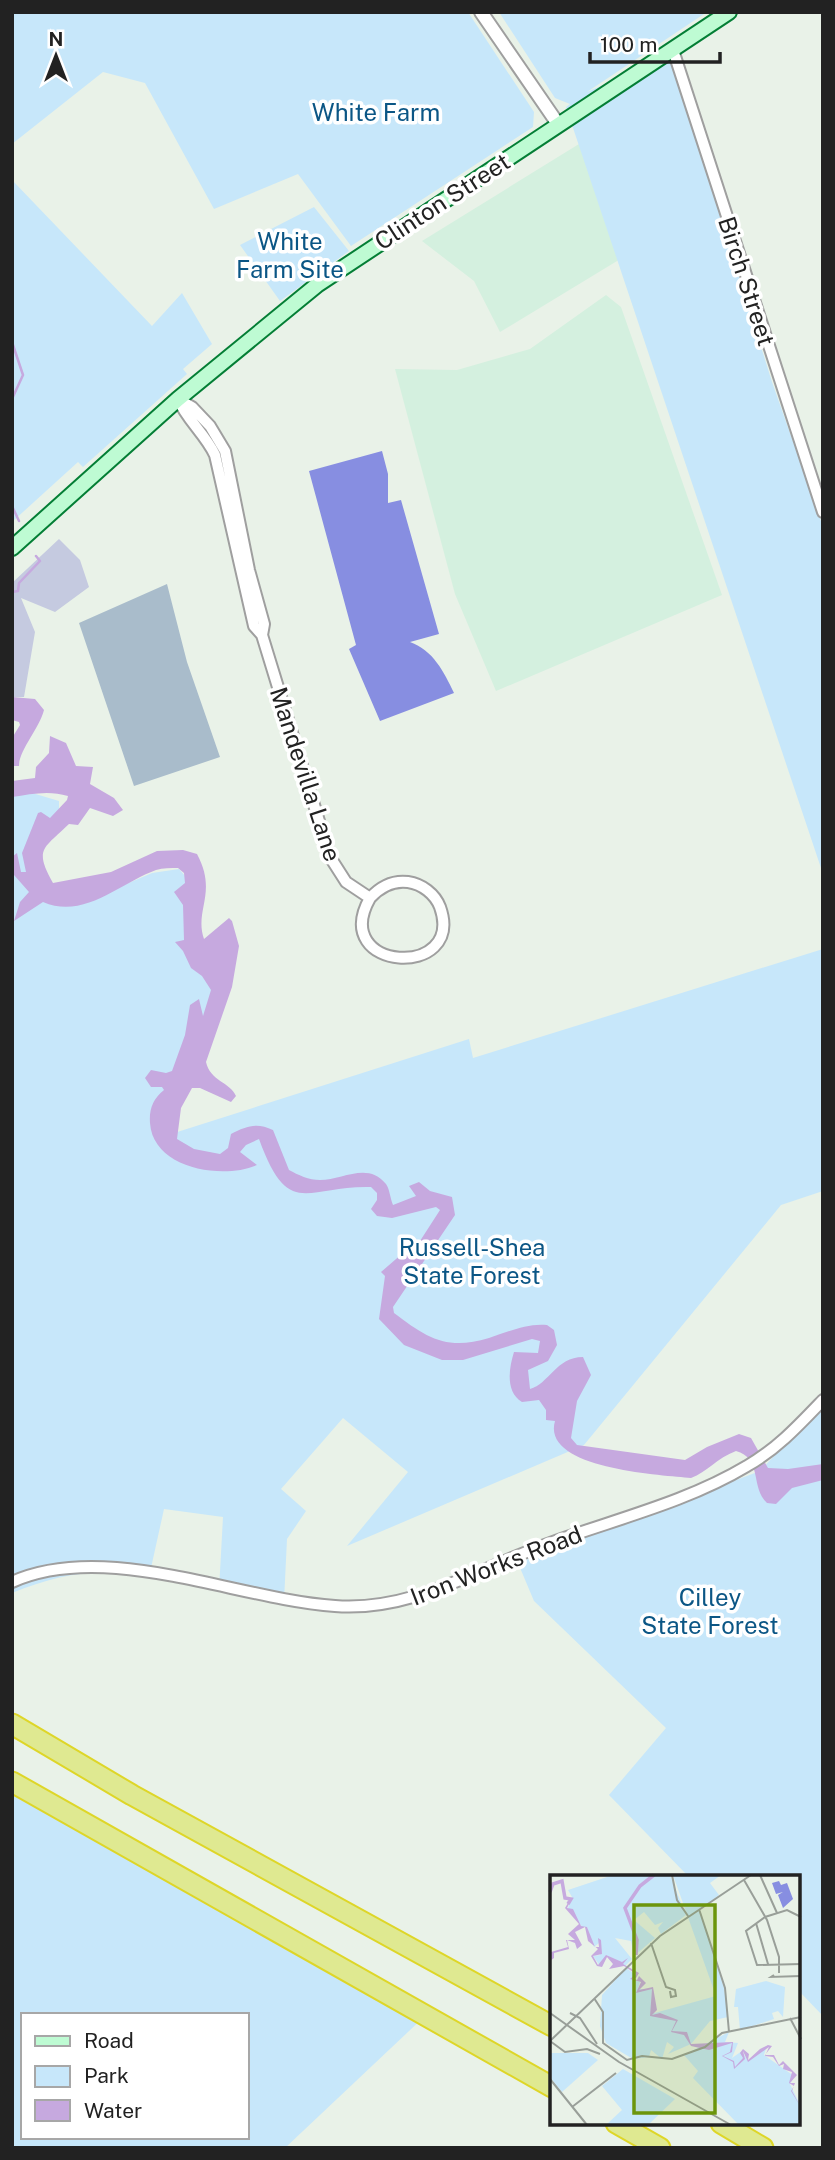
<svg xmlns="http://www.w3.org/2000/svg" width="835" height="2160" font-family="'Public Sans',sans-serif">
	<rect width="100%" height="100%" fill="#e9f2e8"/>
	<path fill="#d4f0df" d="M579,144L622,258L500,332L474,281L422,241Z
		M606,295L621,307L722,595L496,691L455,594L395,369L457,370L530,349Z"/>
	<path fill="#c5cae0" d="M59,539L80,560L89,587L55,612L21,598L35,632L24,697H12V583Z"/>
	<path fill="#a9bccb" d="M167,584L187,662L220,757L134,786L79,623Z"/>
	<path fill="#c7e7fa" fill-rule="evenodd" d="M12,12H468L534,112L533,127L351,246L298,174L214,209L145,83L103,72L12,144Z
		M499,12H707L587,92L670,56L772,382L823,527V874L566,107L570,104L555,98Z
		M12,180L152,326L182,293L212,344L183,369L187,374L83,467L78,462L12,522Z
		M314,207L349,251L280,301L240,245Z
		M12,787L59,801V814L41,829L35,878L91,899L152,873L179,869L186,877L214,982L206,1022L171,1134L469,1039L473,1058L823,949V1191L781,1205L584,1445L347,1546L408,1472L343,1418L281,1489L306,1511L287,1539L284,1601L219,1590L223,1517L164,1509L149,1577C97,1568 60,1573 12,1593Z
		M823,1404V2016L798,1990V1876H688L609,1795L666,1728L534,1601L518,1563L760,1471Z
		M12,1777L426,2015L285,2148H12ZM23,2015H247V2137H23Z"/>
	<path fill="#878ee1" d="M382,451L388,474V503L401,500L439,634L410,642C433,650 444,672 454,693L380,721L349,649L356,645L309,471Z"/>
	<path fill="#c6a9df" d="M12,697L35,699L44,710C39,729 19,750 19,766H12V738L20,725L19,722L12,720Z
		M50,736L66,743L76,766L93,767L90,784L114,798L123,810L113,816L90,808L78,825L69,824C43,849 34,849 53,883L111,872L157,851L183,850L197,854C218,893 194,910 204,939L229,918L232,921L239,946L232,987L206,1062C210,1081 230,1082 236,1096L231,1102L200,1088H192L181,1108L177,1139L194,1149L220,1154L228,1148L231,1134C246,1126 257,1122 273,1130L289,1170C298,1175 309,1180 320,1180C342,1180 368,1161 386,1184C390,1190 390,1198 393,1205L416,1196L409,1186L419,1182L430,1191L452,1197L455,1215L393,1307L394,1313C427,1338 447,1351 489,1338C508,1332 527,1323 547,1325L554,1330L557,1345L548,1361L528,1370L530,1389C549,1384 556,1357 583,1357L591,1375L577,1401L571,1438L577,1445L685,1460L707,1447L739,1434L751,1438L768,1468L788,1469L823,1464V1480L792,1488L776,1504L767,1503C750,1487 763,1459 736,1451C717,1458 707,1472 691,1478C661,1475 541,1469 555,1421L546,1420V1410L539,1400L522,1402C505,1392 509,1368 514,1352L538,1353L540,1341L532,1339L463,1360H442L404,1345L379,1319L385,1276L381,1272L403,1253L407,1239L420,1241L440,1210L436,1207L392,1218L377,1216L371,1209L377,1200V1193L371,1187C306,1185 289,1221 259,1139L246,1145L240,1152L257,1165C223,1180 153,1169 150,1123C149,1109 153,1099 164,1090L162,1087H151L145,1078L151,1070L166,1073L172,1071L185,1035L190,1005L199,999L203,1016L211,990L202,976L191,968L183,951L175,942L184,940L183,905L174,892L185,883L184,873L178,868C171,868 163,868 156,870C120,883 84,920 43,902L14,921L20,902L29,892L14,875L12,857L17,853L21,872H26L22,853L38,813L41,812L50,818L67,800L68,796C49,790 31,794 12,797V781L35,778L36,767L49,753Z"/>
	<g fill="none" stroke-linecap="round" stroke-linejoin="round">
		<path stroke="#c6a9df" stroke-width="2.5" d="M12,342L23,375L12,399
			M12,506L19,521
			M12,592L18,591L19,583L40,561L36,556"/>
		<defs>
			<path id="minor" d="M673,50L823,512
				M178,399C187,420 205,434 215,455L254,626L262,635L330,857L346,882L370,898C380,887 392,880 408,882C422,884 435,894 440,907C466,980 328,972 370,898
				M178,399L192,407L210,426L225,451L249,570L264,624L262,635
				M12,1582C106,1540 236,1599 335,1606C413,1612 479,1568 550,1543C616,1519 687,1502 747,1466C777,1449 799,1425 823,1400"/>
			<path id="tertiary" d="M481,12L558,124"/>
			<path id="secondary" d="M12,548L178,399L317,285L729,12"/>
			<path id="motorway" d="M12,1724L132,1795L552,2026
				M12,1782L552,2087
				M616,2123L660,2148
				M721,2123L763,2148"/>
		</defs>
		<use href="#minor" stroke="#9f9f9f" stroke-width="14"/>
		<use href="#tertiary" stroke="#9f9f9f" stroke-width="16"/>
		<use href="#secondary" stroke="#047e35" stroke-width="18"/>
		<use href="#motorway" stroke="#ded628" stroke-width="23"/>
		<use href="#minor" stroke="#fff" stroke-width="10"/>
		<use href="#tertiary" stroke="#fff" stroke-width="12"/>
		<use href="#secondary" stroke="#befbd3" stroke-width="14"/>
		<use href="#motorway" stroke="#dfe991" stroke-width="19"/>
	</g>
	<g text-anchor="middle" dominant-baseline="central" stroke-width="7" stroke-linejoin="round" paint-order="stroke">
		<g font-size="24" fill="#0b5685" stroke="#fff">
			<text x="376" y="112">White Farm</text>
			<text x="290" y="241">White<tspan x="290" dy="28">Farm Site</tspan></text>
			<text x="472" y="1247">Russell-Shea<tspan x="472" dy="28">State Forest</tspan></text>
			<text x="710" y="1597">Cilley<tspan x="710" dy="28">State Forest</tspan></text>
		</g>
		<g font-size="24" fill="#222" stroke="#fff">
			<text transform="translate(442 201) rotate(-33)">Clinton Street</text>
			<text transform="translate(747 281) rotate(72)">Birch Street</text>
			<text transform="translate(306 774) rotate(72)">Mandevilla Lane</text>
			<text transform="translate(496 1565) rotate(-21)">Iron Works Road</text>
		</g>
	</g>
	<g transform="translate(550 1875)">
		<rect width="250" height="250" fill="#e9f2e8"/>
		<path d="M63,0H120L136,40L111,59L108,53L113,47L105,50L94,37L84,45L105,63L84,81L81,66L65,63L82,84L75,91L57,81L50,91L43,81L50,80L49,68L44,72L37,52H32L18,33L22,22L18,15ZM123,0H171L160,8L169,20L149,35L174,113L178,142L160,146L141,169L118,179L124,172L117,167L112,184L101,175L99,182L83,184L56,168L50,151L52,120L76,93L86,100L82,104L90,107L88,114H102L101,139L166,121ZM216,106L235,112L233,142L228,136L222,138L224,144L190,155L188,132H184L186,114ZM179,157L175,167L188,168L182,183L192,176L198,186L216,173L214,180L244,201L240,209L250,230V250H189L143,203L148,196L134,180ZM0,178H38L48,185L12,217L0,202ZM73,194L125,224L98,250H56L72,235L52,211Z" fill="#c7e7fa"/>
		<path d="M229,6L231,10L237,8L243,24L233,33L228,20L233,17L226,19L222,8Z" fill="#878ee1"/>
		<path d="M21,23V25L17,33L23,34L31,51L37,52L45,72H49L48,63L51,65L52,79L43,81L48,90L56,80L72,87L78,83L73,89L89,98L86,103H82L87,105L89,101L96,108L89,115L103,112L107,135L102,140L110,138L128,145L122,156L137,157L141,169L183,167L182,177L173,181L184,186L185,192L193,183L190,178L193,174L199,179L198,185L210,174L218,170L222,171L215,180H224L229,190L233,186L247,200L240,208H245L242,216L250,231L241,216L244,211L239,208L242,197L233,194L234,189L229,191L223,182L215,181L219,172L198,187L193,176L195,184L184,194L183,187L172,181L180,177L182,168L159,175L141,171L134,160L121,157L126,146L100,141L102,114L86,118L91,107L80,104L86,99L74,91L59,94L63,89L57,82L52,92L47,91L41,81L48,74L38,66L35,52L25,57L32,70L27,74L25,68L17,65L19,74L4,78V83L0,86L1,77L18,72L16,65H25L18,59L29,49L15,33Z" fill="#c6a9df"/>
		<path fill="none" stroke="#c6a9df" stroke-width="3.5" d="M0,17L3,9L12,6L15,23L21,24L18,29M86,80L87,65L75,33L90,11L104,0"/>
		<path fill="none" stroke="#999f99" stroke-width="2" d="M122,0L127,25L138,41M210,0L227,38M194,5L217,45L229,82V98M149,34L175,113L179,157M251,42L237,35L215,42L196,56L207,90L251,89M206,48L218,89M101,68L116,112L125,115L126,121L121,122L120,116M224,100L221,102L251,101M44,123L53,137V168L77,185L92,181L122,184L155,172L172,158L251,142M0,138L69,187L181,250M20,138L30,143L47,169M240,143L251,164M0,166L110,61L201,0M0,166L15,177L37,174L50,179M0,204L37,250M22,232L66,198"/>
		<path fill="#6c950c" fill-opacity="0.15" stroke="#6c950c" stroke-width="3.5" d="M84,30H165V238H84Z"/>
		<rect width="250" height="250" fill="none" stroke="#222" stroke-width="3.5"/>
	</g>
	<rect width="835" height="2160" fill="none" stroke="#222222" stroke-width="28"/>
	<rect x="21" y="2013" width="228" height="126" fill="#ffffff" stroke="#a7a7a7" stroke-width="2"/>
	<rect x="35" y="2036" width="35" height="10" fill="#befbd3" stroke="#a7a7a7" stroke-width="2"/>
	<text x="84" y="2048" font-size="21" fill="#222222">Road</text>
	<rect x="35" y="2066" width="35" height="21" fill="#c7e7fa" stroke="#a7a7a7" stroke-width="2"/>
	<text x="84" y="2083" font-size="21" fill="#222222">Park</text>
	<rect x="35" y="2100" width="35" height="21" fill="#c6a9df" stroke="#a7a7a7" stroke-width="2"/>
	<text x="84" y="2118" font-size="21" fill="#222222">Water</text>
	<g transform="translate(56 56)" stroke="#ffffff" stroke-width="5" paint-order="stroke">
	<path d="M0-5L12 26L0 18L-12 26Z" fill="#222222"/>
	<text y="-10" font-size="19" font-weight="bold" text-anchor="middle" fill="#222222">N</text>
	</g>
	<path d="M590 52v10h130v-10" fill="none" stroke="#222222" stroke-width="3.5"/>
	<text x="600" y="52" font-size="21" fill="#222222" stroke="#ffffff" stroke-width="5" paint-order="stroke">100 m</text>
</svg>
